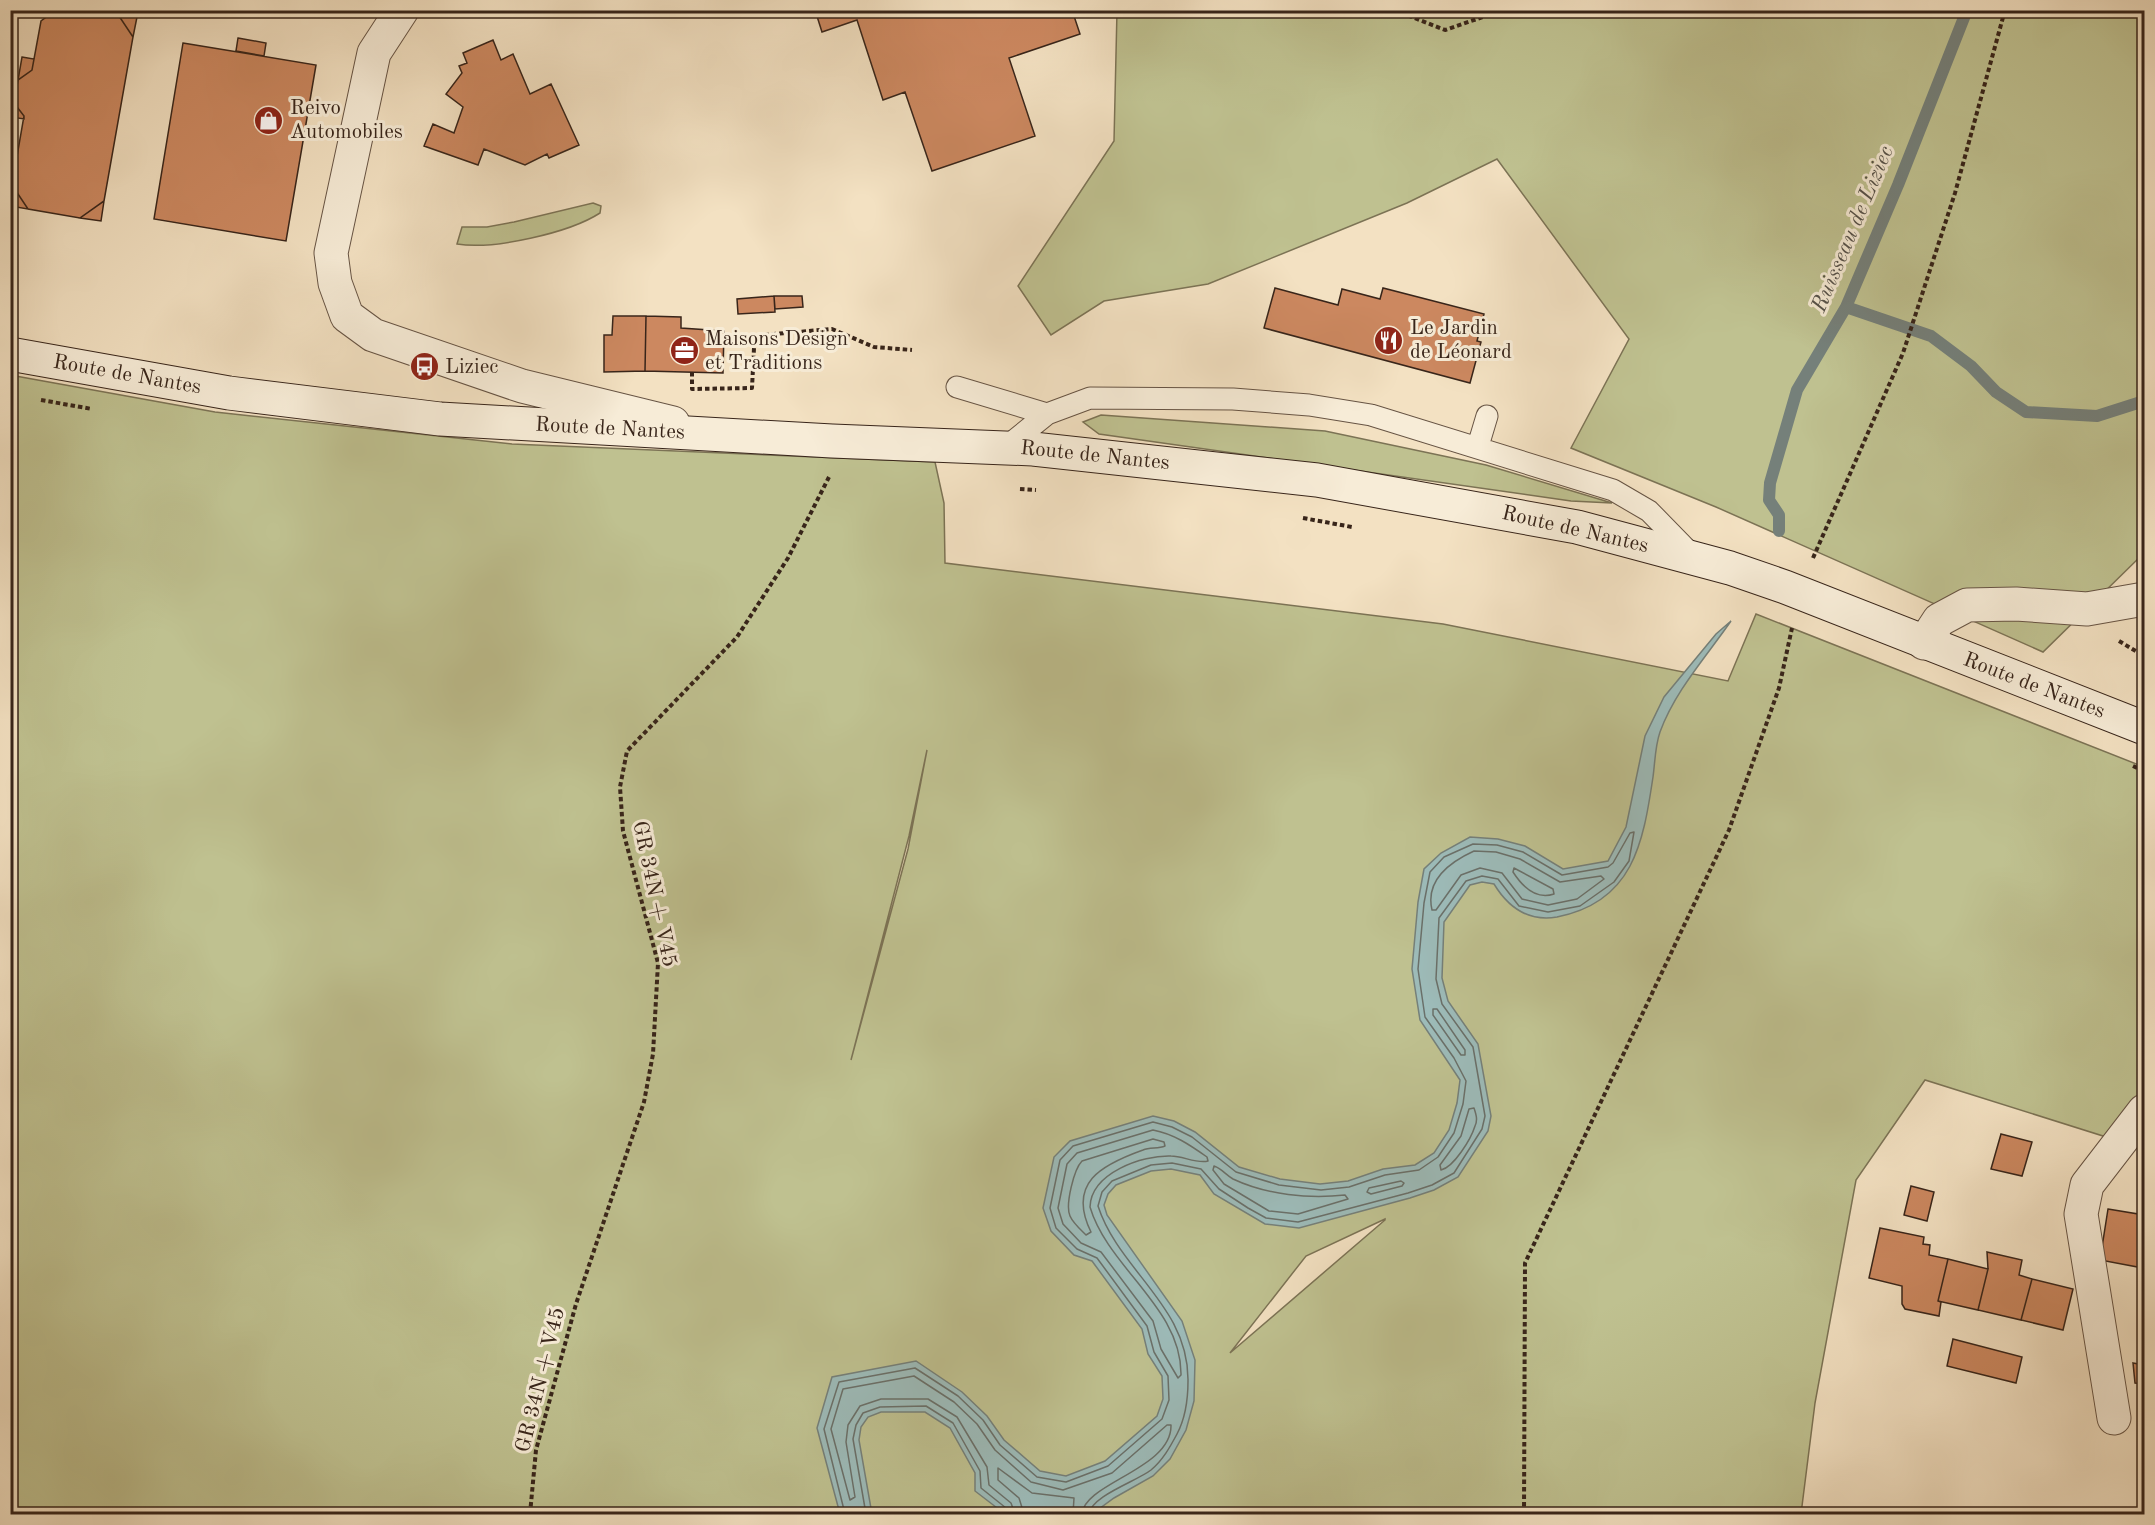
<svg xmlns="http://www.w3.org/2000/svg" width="2155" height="1525" font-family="'Old Standard TT',serif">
	<rect width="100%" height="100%" fill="#f3e1c2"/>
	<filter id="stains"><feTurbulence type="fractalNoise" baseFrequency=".00333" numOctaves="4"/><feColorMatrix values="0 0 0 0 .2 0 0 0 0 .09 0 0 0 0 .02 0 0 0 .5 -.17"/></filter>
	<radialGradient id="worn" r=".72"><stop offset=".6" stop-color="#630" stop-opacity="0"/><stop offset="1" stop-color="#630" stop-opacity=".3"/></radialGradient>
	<path fill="#bfc190" stroke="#7c7355" stroke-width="1.5" fill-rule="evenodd" d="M1117,11H2144V553L2043,652L1716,507L1571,448L1629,339L1497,159L1407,203L1208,284L1104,301L1051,335L1018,286L1114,141Z
		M593,203L601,206L600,213C569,233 493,250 457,244L462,227H487L514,222Z
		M10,375L215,412L512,444L935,462L944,503L945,563L1443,624L1728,681L1756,614L2144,767V1102L2119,1141L1925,1080L1856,1180L1815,1403L1801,1514H11ZM927,750L908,849L851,1060L909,836ZM1385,1219V1220L1230,1353L1306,1256Z
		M1101,415L1325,431L1486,465L1612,503L1571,501L1099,434L1083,422Z"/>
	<path fill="#9dbcba" stroke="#75807a" stroke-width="1.5" d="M1731,621C1706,657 1675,691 1660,732C1655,746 1655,763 1653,777C1643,844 1633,902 1557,917C1528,922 1508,907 1494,884L1482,882L1470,885L1444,922L1442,978L1448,1001L1478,1044L1491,1116L1488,1131L1458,1177L1434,1190L1410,1198L1299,1228L1265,1224L1214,1194L1200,1175L1171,1169L1151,1171L1116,1185L1108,1194L1104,1205L1107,1215L1182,1321L1195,1360L1194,1401L1186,1430L1170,1459L1153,1476L1114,1498L1092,1514H1005L975,1491V1473L950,1428L925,1412H881L868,1417L861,1427L859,1440L872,1514H840L817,1428L832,1377L916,1361L962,1392L987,1416L1004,1440L1040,1471L1066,1476L1105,1461L1157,1416L1163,1399L1162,1376L1148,1354L1142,1329L1092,1261L1074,1255L1051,1231L1043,1208L1054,1157L1070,1141L1153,1116L1174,1121L1195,1132L1239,1167L1280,1179L1320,1184L1348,1181L1383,1169L1415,1165L1434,1153L1449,1130L1457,1103L1460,1080L1420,1020L1412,969L1418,902L1424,869L1441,853L1470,837L1498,839L1525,846L1563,869L1608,861L1626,827L1645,736L1664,697L1716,634Z"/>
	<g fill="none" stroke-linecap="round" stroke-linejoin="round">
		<path stroke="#6a706a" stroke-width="1.5" d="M1474,851L1496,852L1520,859L1560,882L1601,876L1604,879L1577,899L1548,905L1522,899L1502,873L1480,868L1461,875L1436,910H1432C1425,880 1450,862 1474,851Z
			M1514,868L1553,889L1554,894C1536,900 1522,886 1513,872Z
			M1433,1009H1437L1465,1050V1055H1461L1433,1015Z
			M1474,1108C1476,1114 1478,1120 1475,1126C1471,1139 1454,1167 1441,1170L1440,1165L1461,1136L1469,1109Z
			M1153,1130C1174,1134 1190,1145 1207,1157L1208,1161C1197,1164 1183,1156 1171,1156C1142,1155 1091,1173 1090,1207C1108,1268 1182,1308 1181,1375L1178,1378L1161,1349L1153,1321L1101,1252L1081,1243L1063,1224L1058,1208L1067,1164L1077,1153Z
			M1153,1139L1164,1142L1165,1146C1158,1149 1150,1147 1143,1150C1101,1165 1067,1183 1091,1232L1086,1235C1080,1229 1073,1223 1070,1216C1065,1205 1074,1169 1082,1161Z
			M1214,1166C1221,1168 1226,1175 1233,1179C1267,1195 1309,1199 1345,1195L1348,1199L1298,1214L1269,1211L1224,1184L1213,1170Z
			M1401,1181L1404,1183L1402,1186L1371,1194L1367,1192L1369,1188Z
			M845,1514L824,1429L839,1382L915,1368L958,1396L983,1420L1000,1445L1037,1477L1066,1482L1108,1466L1162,1419L1169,1400L1168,1376L1154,1352L1147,1326L1097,1258L1077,1249L1056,1228L1050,1208L1060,1160L1073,1146L1153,1122L1172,1127L1192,1137L1236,1172L1279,1185L1321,1190L1349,1187L1385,1175L1419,1170L1438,1157L1454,1133L1463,1104L1466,1081L1454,1058L1425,1017L1418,969L1424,903L1430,872L1444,857L1473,844L1497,845L1523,852L1562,875L1608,867L1613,863L1630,833L1634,832L1629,861L1614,882L1580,906L1548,912L1519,906L1498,879L1482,876L1466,881L1439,918L1436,979L1442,1004L1473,1047L1485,1116L1482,1129L1454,1173L1432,1185L1408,1193L1298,1222L1266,1218L1248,1208L1219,1189L1201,1169L1172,1163L1151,1165L1112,1181L1102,1192L1098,1206C1119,1271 1189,1306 1188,1381C1188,1399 1186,1417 1177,1434C1170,1447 1163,1460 1151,1470C1137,1481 1091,1496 1089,1514
			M866,1514L853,1439L856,1425L863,1413L880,1407L926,1406L953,1423L980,1471L981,1488L1006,1508L1008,1514
			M1015,1514L1011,1503L989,1485L987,1467L957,1417L928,1399H881L860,1406L848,1425L846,1442L855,1497L850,1500L831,1429L843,1389L914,1376L954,1402L977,1424L995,1450L1031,1482L1063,1490L1112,1473L1167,1425H1171C1172,1469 1084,1483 1082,1514
			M1024,1514L1019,1498L998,1480V1468L1032,1493L1074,1498L1073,1514"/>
		<path stroke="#75807a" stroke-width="12" d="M1846,307L1931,336L1971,366L1996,392L2026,412L2097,416L2144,401
			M1779,531V515L1769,500L1770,483L1797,390L1846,307L1898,185L1967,10"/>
	</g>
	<path fill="#cc8860" stroke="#38251a" stroke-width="1.5" d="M56,10L117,13L133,37L104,201L80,218L28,209L12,185L24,116L14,103L18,80L32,70L41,21Z
		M815,10H1072L1080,34L1009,58L1035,136L932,171L905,92L883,100L857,20L822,32Z
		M117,13L137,17L133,37Z
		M238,38L266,43L264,56L236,51Z
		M493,40L501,60L513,54L530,94L551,84L579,145L549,158L547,154L525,165L484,149L478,165L424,146L433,124L454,133L463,107L446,94L462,73L459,66L467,63L463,53Z
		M183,43L316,65L286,241L154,219Z
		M22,57L34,59L32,70L18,80Z
		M14,103L24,116V119L11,117Z
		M12,185L28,209L10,206Z
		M104,201L101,221L80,218Z
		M1275,288L1338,305L1342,289L1380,299L1383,288L1484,314L1477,341L1481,342L1470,383L1264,328Z
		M774,296H802L803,307L775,309Z
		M774,296L775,312L738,314L737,299Z
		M613,316H646L645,371L604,372V335H612Z
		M646,316L681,317V328L724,331L723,373L645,371Z
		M2001,1134L2032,1142L2022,1176L1991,1169Z
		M1911,1186L1934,1192L1927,1221L1904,1215Z
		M2108,1209L2144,1215L2143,1268L2100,1260Z
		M1880,1228L1924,1237L1923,1244L1930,1245L1929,1255L1948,1259L1938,1301L1941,1302L1939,1316L1905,1309L1902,1304V1286L1869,1278Z
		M1987,1252L2022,1260L2019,1275L2032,1279L2021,1320L1978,1310L1988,1269Z
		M1948,1259L1988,1269L1978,1310L1938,1301Z
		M2032,1279L2073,1289L2063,1330L2021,1320Z
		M1953,1339L2022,1357L2016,1383L1947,1366Z
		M2133,1363L2144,1365V1384L2135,1383Z"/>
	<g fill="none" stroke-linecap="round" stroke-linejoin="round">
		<defs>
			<path id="service" d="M957,387L1047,414
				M1478,446L1487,416
				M1005,448L1047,414L1090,398L1233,399L1309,405L1371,415L1613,490L1649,511L1692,555"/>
			<path id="minor" d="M402,10L374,53L331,253L335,283L347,316L373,335L522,386L673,423
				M1924,643L1939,620L1967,605L2016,604L2087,609L2144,599
				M2114,1418L2081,1214L2087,1185L2144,1111"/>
			<path id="secondary" d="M10,354L229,393L440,419L832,441L1033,449L1317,480L1577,527L1730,568L1785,587L2144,728"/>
		</defs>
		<use href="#service" stroke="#675444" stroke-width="23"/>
		<use href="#minor" stroke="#675444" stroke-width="35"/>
		<use href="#secondary" stroke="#38251a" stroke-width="35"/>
		<path stroke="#38251a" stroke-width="4" stroke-dasharray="4.5 3" stroke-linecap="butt" d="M1394,10L1445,30L1503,10
			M692,372V389L752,388L754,348L757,339L763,335L832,329L874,347L912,350
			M41,400L92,409
			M1020,489L1036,490
			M1303,518L1352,527
			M1813,558L1903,353L1955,193L2005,10
			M2119,641L2144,656
			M2133,766L2144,771
			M530,1514L536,1450L576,1304L644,1102L653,1054L658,963L623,831L620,787L627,751L737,637L788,558L829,477
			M1524,1514L1525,1263L1729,830L1779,688L1792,628"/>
		<use href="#service" stroke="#f7ecd7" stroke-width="21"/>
		<use href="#minor" stroke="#f7ecd7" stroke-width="33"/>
		<use href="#secondary" stroke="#f7ecd7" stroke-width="33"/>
	</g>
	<defs>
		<symbol id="shop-disc" viewBox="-11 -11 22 22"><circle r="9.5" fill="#8f2418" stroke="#f7ecd7"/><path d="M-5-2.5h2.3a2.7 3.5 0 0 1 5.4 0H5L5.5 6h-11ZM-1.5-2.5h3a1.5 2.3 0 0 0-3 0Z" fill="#fff"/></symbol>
		<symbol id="restaurant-disc" viewBox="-11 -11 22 22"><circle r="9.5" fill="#8f2418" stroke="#f7ecd7"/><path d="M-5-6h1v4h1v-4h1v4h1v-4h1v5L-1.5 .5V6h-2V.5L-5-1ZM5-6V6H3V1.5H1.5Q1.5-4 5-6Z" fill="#fff"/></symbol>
		<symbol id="office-disc" viewBox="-11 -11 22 22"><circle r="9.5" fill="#8f2418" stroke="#f7ecd7"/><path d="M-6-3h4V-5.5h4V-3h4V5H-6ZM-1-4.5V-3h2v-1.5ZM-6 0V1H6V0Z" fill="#fff"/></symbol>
		<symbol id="bus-disc" viewBox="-11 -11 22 22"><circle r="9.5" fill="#8f2418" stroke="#f7ecd7"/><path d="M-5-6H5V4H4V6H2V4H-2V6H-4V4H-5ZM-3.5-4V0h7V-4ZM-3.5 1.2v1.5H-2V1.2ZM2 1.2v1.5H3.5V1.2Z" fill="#fff"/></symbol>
	</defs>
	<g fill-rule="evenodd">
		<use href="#shop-disc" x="252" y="104" width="33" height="33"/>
		<use href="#restaurant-disc" x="1372" y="324" width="33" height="33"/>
		<use href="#office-disc" x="668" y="334" width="33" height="33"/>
		<use href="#bus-disc" x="408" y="350" width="33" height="33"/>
	</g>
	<g text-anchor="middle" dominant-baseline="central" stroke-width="6" stroke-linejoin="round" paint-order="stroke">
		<g font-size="21" fill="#38251a" stroke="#f7ecd7" text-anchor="start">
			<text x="290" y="108">Reivo<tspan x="290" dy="24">Automobiles</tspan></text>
			<text x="1410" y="328">Le Jardin<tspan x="1410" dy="24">de Léonard</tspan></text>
			<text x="705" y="339">Maisons Design<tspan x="705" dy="24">et Traditions</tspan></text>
			<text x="445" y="367">Liziec</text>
		</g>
		<g font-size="21" fill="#38251a" stroke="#f7ecd7">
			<text transform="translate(127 375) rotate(10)">Route de Nantes</text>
			<text transform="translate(610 429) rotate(3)">Route de Nantes</text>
			<text transform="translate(1095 456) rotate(6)">Route de Nantes</text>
			<text transform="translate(1575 530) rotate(13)">Route de Nantes</text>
			<text transform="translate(2034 686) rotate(21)">Route de Nantes</text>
			<text transform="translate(654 894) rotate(78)">GR 34N + V45</text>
			<text transform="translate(541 1380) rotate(-76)">GR 34N + V45</text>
		</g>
		<g font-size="22" font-style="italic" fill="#56524a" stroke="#f7ecd7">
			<text transform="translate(1853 229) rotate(-67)">Ruisseau de Liziec</text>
		</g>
	</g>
	<rect width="2155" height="1525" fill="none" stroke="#f3e1c2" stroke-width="36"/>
	<rect x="12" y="12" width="2131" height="1501" fill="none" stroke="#38251a" stroke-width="3"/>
	<rect x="18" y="18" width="2119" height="1489" fill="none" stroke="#38251a" stroke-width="1.5"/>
	<rect width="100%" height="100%" filter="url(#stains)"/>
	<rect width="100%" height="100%" fill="url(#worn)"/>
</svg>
